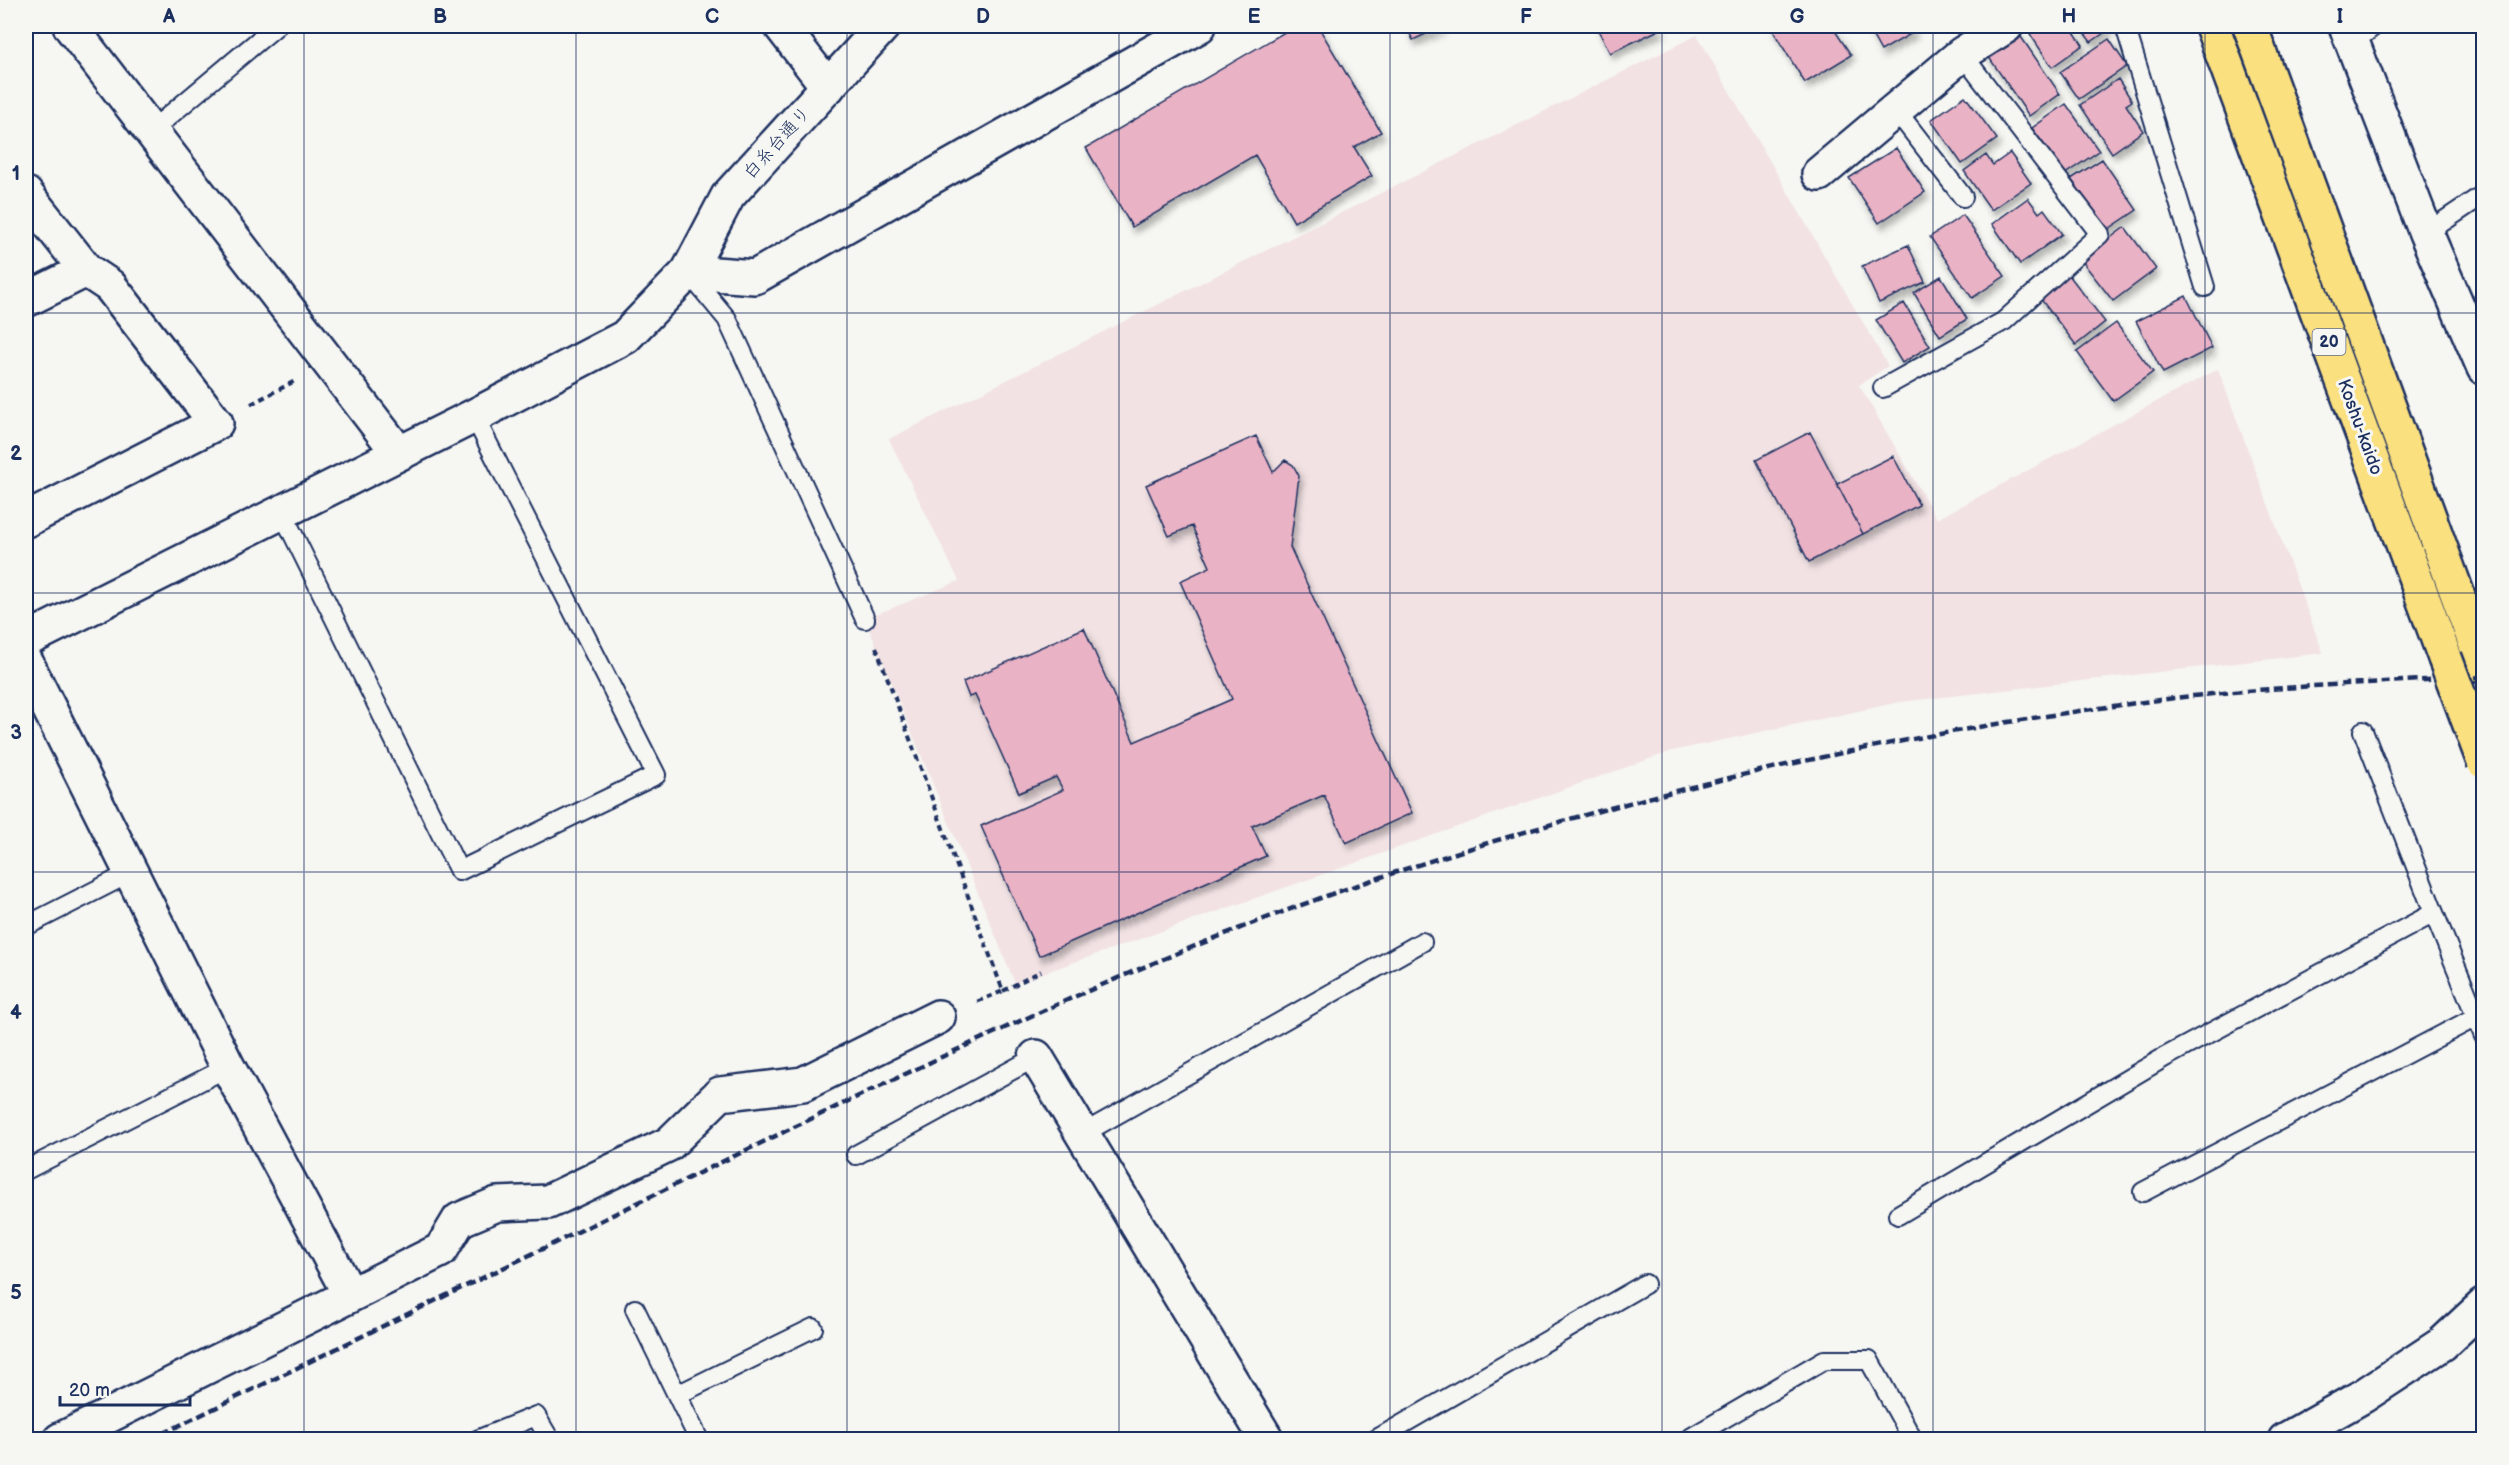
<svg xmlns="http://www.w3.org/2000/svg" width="2509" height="1465" font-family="'Balsamiq Sans','Klee One',sans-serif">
	<defs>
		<filter id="shadow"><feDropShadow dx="3.5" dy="6" stdDeviation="3" flood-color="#0004"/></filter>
	</defs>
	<rect width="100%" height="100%" fill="#f6f6f2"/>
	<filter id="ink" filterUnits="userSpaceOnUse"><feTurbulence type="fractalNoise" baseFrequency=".0167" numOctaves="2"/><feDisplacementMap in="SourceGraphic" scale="12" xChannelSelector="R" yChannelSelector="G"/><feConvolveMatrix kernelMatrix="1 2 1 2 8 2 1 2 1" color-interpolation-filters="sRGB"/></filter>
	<g filter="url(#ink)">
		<path fill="#f2e2e4" d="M1697,35L1888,366L1859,385L1937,519L2218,369L2323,653L1900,702L1672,751L1015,983L865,619L959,581L889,439Z"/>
		<path fill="#eab2c5" stroke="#1b2f5e" stroke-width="1.5" filter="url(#shadow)" d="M1295,26H1318L1381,132L1354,147L1372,176L1294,222L1255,155L1132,227L1086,148Z
			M1406,26H1443L1413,40Z
			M1596,26H1660L1661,29L1610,53Z
			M1770,26H1832L1851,55L1805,83Z
			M1867,26H1911L1914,32L1881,51Z
			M2042,26H2070L2083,45L2052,67L2030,34Z
			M2079,26H2109L2110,29L2091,42Z
			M2017,31L2060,94L2029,116L1986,53Z
			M2109,39L2127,66L2079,99L2060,72Z
			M2118,79L2132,101L2126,105L2143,131L2112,153L2080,105Z
			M1965,96L1997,139L1962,164L1931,120Z
			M2066,104L2099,151L2065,174L2032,128Z
			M1896,148L1925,192L1879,223L1849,178Z
			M2010,153L2031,183L1991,210L1964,171L1986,155L1993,165Z
			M2102,159L2137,210L2107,230L2071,179Z
			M2028,198L2039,213L2044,209L2062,234L2020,264L1992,224Z
			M1963,215L2005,276L1972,298L1930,237Z
			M2125,227L2156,269L2113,301L2081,260Z
			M1908,245L1925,282L1879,303L1862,266Z
			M2069,275L2105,322L2076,345L2039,297Z
			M1941,276L1967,319L1940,336L1914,293Z
			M2186,296L2212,348L2163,373L2136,321Z
			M1904,303L1930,346L1902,363L1876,320Z
			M2116,323L2153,372L2113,401L2077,352Z
			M1810,432L1863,534L1809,562L1756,460Z
			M1256,436L1273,472L1285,460L1293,465L1299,476L1290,547L1412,813L1346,843L1324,795L1252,826L1266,856L1039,956L981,826L1063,790L1056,777L1019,793L975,695L969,697L963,682L1084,628L1134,742L1232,699L1180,581L1210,567L1192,526L1169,536L1146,485Z
			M1893,456L1919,505L1863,534L1837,484Z"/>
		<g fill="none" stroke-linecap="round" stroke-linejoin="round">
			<defs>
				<path id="lane" d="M2125,26L2205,287
					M2353,42L2374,26
					M1896,110L1963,197
					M151,131L276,26
					M2426,233L2484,194
					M688,272L727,319L865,619
					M1883,388L2004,321L2100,234L1962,54
					M281,510L459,871L656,775L474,416
					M2363,731L2434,913
					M26,926L130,873
					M1084,1133L1422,942
					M856,1155L1036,1057
					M26,1170L228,1067
					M2143,1192L2476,1017
					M1898,1215L2165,1057L2434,913L2484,1036
					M635,1309L699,1440
					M677,1395L813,1328
					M477,1440L536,1416L550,1440
					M1375,1440L1645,1284
					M1687,1440L1824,1360H1869L1913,1440"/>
				<path id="street" d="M70,26L398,452
					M781,26L828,87
					M2346,26L2426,233L2484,368
					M1819,174L1962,54L2006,26
					M26,194L86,270L110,286L216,423L26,520
					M26,300L86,270
					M26,640L474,416L625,337L688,272L755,277L1199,26
					M26,662L228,1067L350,1295
					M1036,1057L1267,1440
					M60,1440L441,1250L459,1220L497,1204L548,1202L669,1144L720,1094L803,1084L938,1017
					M2285,1440L2363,1396L2442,1344L2484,1305"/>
				<path id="secondary" d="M688,272L728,196L883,26"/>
				<path id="highway" d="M2212,26L2445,658
					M2250,26L2484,667"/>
			</defs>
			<use href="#lane" stroke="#1b2f5e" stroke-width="22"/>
			<use href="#street" stroke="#1b2f5e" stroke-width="38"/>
			<use href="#secondary" stroke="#1b2f5e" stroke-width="38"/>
			<use href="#highway" stroke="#1b2f5e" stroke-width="38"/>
			<path stroke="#1b2f5e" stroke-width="4" stroke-dasharray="6 4.5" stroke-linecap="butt" d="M251,404L295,381
				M876,647L1003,991L974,1003
				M1003,991L1041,971"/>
			<use href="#lane" stroke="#f6f6f2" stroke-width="18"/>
			<use href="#street" stroke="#f6f6f2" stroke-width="33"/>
			<use href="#secondary" stroke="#f6f6f2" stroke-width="33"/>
			<use href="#highway" stroke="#fbe080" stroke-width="33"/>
			<path stroke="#1b2f5e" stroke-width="4.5" stroke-dasharray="9 4.5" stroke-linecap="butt" d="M150,1440C332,1350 516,1262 699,1173C912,1070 1125,966 1349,888C1604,800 1868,739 2136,703C2251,687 2368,683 2484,677"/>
			<defs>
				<path id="highway-bridge" d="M2445,658L2484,762"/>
			</defs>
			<use href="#highway-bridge" stroke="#1b2f5e" stroke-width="38" stroke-linecap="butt"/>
			<use href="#highway-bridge" stroke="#fbe080" stroke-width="33"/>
		</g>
	</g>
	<path fill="none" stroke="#1b2f5e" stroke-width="1.5" stroke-opacity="0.55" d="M304,26V1440M576,26V1440M847,26V1440M1119,26V1440M1390,26V1440M1662,26V1440M1933,26V1440M2205,26V1440M26,313H2484M26,593H2484M26,872H2484M26,1152H2484"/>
	<g text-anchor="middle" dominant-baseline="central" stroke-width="6" stroke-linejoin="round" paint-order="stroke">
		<rect fill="#f6f6f2" stroke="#5d6b8a" stroke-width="1.5" x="2312.5" y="329" width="33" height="26" rx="4.5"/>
		<g font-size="16" font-weight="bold" fill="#1b2f5e">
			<text x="2329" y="342">20</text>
		</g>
		<g font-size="18" fill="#1b2f5e" stroke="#f6f6f2">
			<text transform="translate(777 143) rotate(-48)">白糸台通り</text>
			<text transform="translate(2360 427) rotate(70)">Koshu-kaido</text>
		</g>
	</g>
	<rect width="2509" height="1465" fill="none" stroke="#f6f6f2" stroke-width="66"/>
	<path d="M60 1396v9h130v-9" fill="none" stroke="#1b2f5e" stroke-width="3"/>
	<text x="69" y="1396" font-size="18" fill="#1b2f5e" stroke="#f6f6f2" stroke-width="4.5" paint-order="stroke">20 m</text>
	<rect x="33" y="33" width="2443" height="1399" fill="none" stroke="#1b2f5e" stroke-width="2"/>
	<g font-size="20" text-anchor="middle" font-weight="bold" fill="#1b2f5e">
		<text x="169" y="23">A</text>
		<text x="440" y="23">B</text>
		<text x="712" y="23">C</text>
		<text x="983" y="23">D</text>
		<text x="1254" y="23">E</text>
		<text x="1526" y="23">F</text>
		<text x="1797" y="23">G</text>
		<text x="2069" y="23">H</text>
		<text x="2340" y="23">I</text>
		<text x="16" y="180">1</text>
		<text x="16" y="460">2</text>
		<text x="16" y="739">3</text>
		<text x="16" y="1019">4</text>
		<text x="16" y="1299">5</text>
	</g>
</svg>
